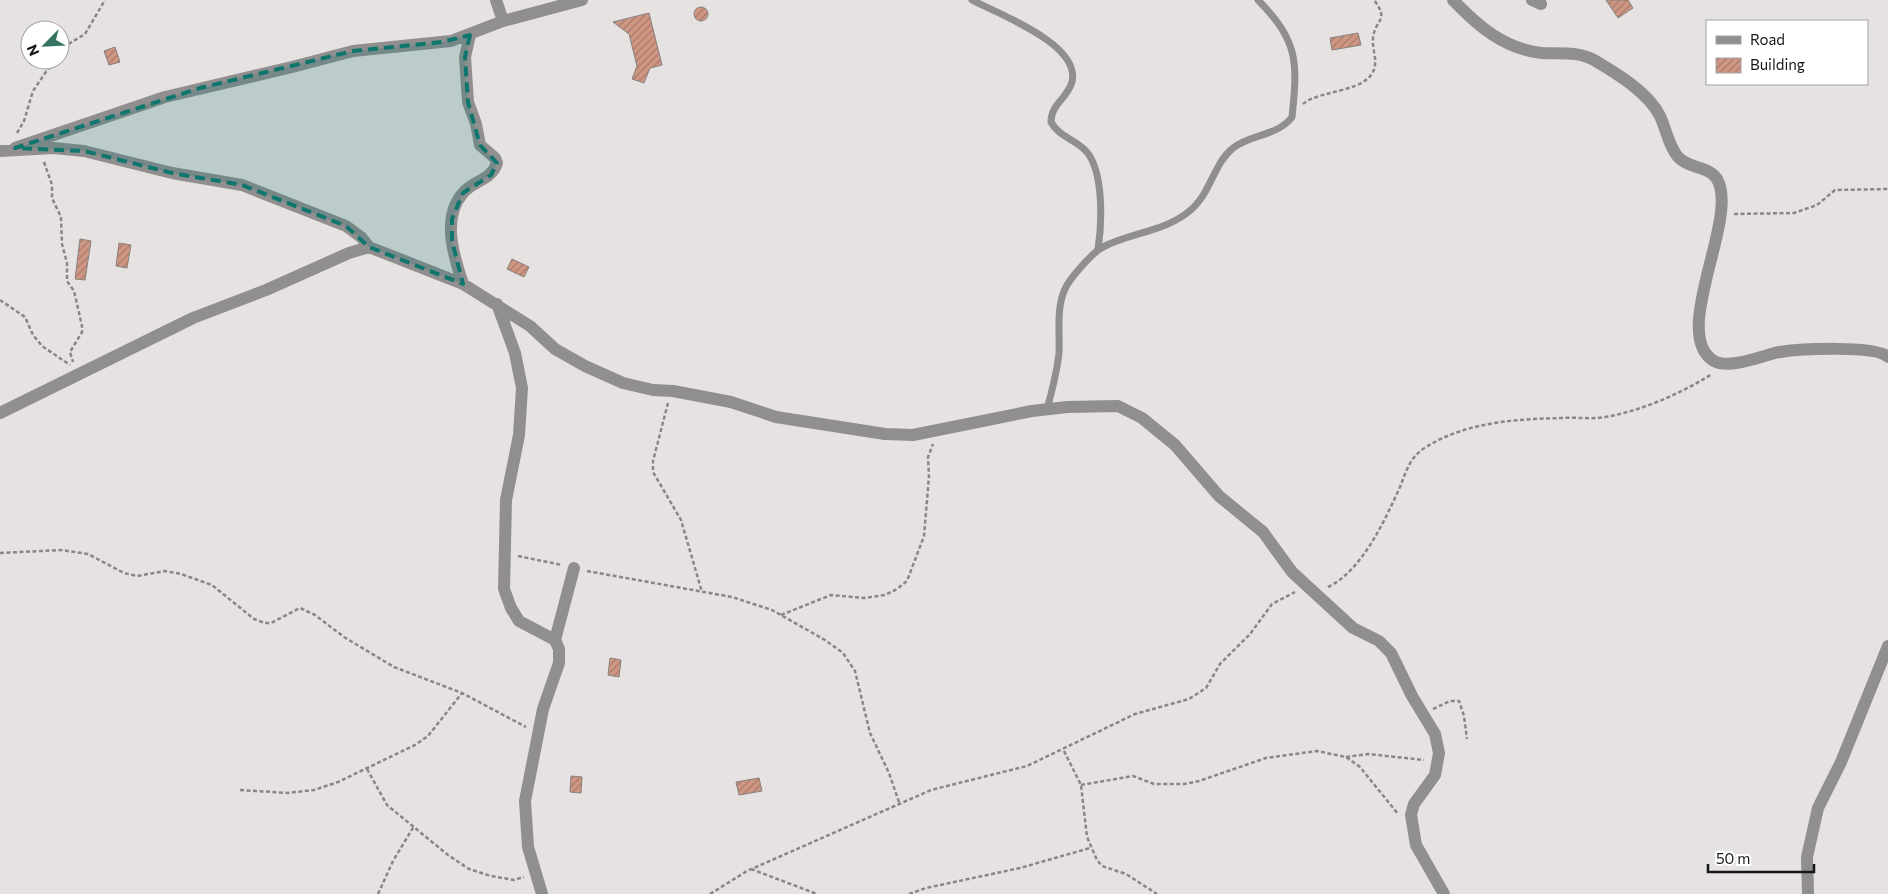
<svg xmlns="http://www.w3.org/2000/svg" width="1888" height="894" font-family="Commissioner,sans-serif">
	<defs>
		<pattern id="building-hatch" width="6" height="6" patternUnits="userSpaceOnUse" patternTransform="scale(1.25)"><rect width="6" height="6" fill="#cf9783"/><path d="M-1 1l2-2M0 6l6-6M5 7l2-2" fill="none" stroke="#a77a6a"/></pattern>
	</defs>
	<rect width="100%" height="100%" fill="#e6e2e2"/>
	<path fill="url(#building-hatch)" stroke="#85817f" d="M1606,0H1628L1633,8L1618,18Z
		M694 14a7 7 0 1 1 14 0a7 7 0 1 1-14 0Z
		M649,13L662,65L650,68L644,83L632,79L637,66L629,34L613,22Z
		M1358,33L1361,45L1332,50L1330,38Z
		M115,47L120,62L109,65L104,51Z
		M80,239L91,241L85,280L75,279Z
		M119,243L131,245L127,268L116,266Z
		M512,259L529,267L524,277L507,269Z
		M610,658L621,660L619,677L608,675Z
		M571,776L582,777L581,793L570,792Z
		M759,778L762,791L739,795L736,782Z"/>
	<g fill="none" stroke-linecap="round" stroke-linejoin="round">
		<path stroke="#898686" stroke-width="2.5" stroke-dasharray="4 2.5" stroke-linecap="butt" d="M60,54L70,43L85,34L105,0
			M1303,104C1320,89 1372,93 1375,65C1376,56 1372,47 1373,38C1375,19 1390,21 1374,0
			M17,133L24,121L33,91L54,60
			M44,162L52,185V198L61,217L62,244L67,263V281L74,291L82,326V332L70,352L73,362
			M1734,214L1794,213L1817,205L1835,190L1888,189
			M0,300L25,317L33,335L42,346L70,365
			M668,403L653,461V472L681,520L702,592
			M0,553L61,550L88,554L124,573L137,576L165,571L181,574L212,585L254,619L265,623H271L300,608L315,615L344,637L394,667L462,693L526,727
			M518,556L562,565
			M587,571L732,597L772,610L825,640L843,653L855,671L870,733L889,773L900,805
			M1328,587C1362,571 1385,520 1400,487C1406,472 1409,459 1423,449C1464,422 1515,419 1562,418C1578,417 1595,420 1611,416C1645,409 1682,393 1712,374
			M781,615L831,595L864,598L885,595L897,589L907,581L924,536L929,476L928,457L933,444
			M1433,709L1450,701H1459L1464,716L1467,739
			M1064,751L1081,785L1087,837L1097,860L1102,866L1126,874L1157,894
			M1346,757L1368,754L1424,760
			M367,769L387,805L448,855L469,869L491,876L514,880L524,877
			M1081,785L1133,776L1154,784H1184L1199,781L1266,758L1317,751L1346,757L1360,767L1398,814
			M240,790L288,793L314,790L338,782L415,745L428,736L462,693
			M751,869L817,894
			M378,894L393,861L414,826
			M710,894L747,871L931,790L1027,766L1135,714L1189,699L1206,688L1220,664L1250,634L1272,604L1295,592
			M909,894L926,888L1020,868L1090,848"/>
		<path stroke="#908e8f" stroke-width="7" d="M972,0C998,14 1081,44 1072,82C1067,99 1051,104 1051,122C1059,137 1075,139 1086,151C1104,171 1102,224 1098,249
			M1047,409C1052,391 1057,372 1059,353C1060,333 1056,308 1065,289C1069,279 1093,252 1103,247C1130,233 1162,232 1187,213C1212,194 1212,165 1233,148C1251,134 1278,136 1292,117C1298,61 1298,41 1258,0"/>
		<path stroke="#908e8f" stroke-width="12" d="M496,0L503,21
			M1453,0C1478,26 1504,49 1542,53C1559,54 1578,51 1594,60C1616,73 1648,92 1660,116C1666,129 1669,147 1678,157C1689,169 1709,166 1717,179C1740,218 1669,334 1714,361C1730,370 1763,355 1780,352C1799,349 1876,345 1888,357
			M1532,0L1541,4
			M15,148L165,97L292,67L353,51L451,41L503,21L582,0
			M0,151L54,148L84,151L172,173L242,185L346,226L361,237L369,247
			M463,284C454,257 441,218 463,193C474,180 491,181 497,163L495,158L480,145L476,124L468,102L465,57L470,35
			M497,304L515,353L522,388L519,435L506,500L504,589L511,608L519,621L555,640L559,649V663L543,709L525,801L528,847L542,894
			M0,413L193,318L266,290L349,253L369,247L463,284L530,326L555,349L585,366L623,383L653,390L673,391L731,402L776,417L885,434L913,435L1032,411L1067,407L1118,406L1142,418L1175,445L1219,496L1263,532L1292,572L1353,628L1379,641L1391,653L1412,696L1435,734L1439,753L1435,775L1414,804L1411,815L1416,845L1444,894
			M555,640L574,568
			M1808,894L1807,857L1818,808L1841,762L1888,646"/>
	</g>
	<path fill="#0f766e" fill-opacity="0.2" stroke="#0f766e" stroke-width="4" stroke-dasharray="10 6" stroke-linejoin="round" d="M470,35L465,57L468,102L480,145L497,163L491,175L463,193L452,219V241L463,284L369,247L346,226L242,185L172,173L84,151L15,148L200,88L353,51L442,42Z"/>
	<rect x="1706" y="20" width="162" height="65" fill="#ffffff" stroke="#a2a2a2"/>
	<rect x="1716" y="36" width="25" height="8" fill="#908e8f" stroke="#a2a2a2"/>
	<text x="1750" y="45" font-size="15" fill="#171616">Road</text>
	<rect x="1716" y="58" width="25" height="15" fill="url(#building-hatch)" stroke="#a2a2a2"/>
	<text x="1750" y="70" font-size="15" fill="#171616">Building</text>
	<g transform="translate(45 45) rotate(246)"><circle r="24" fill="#ffffff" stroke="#a2a2a2"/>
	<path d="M0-4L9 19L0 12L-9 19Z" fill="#357462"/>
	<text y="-8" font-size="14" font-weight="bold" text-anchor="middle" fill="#171616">N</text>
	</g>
	<path d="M1708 864v8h106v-8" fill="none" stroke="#171616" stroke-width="2.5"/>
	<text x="1716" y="864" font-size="15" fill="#171616" stroke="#ffffff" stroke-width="4" paint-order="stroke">50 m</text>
</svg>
